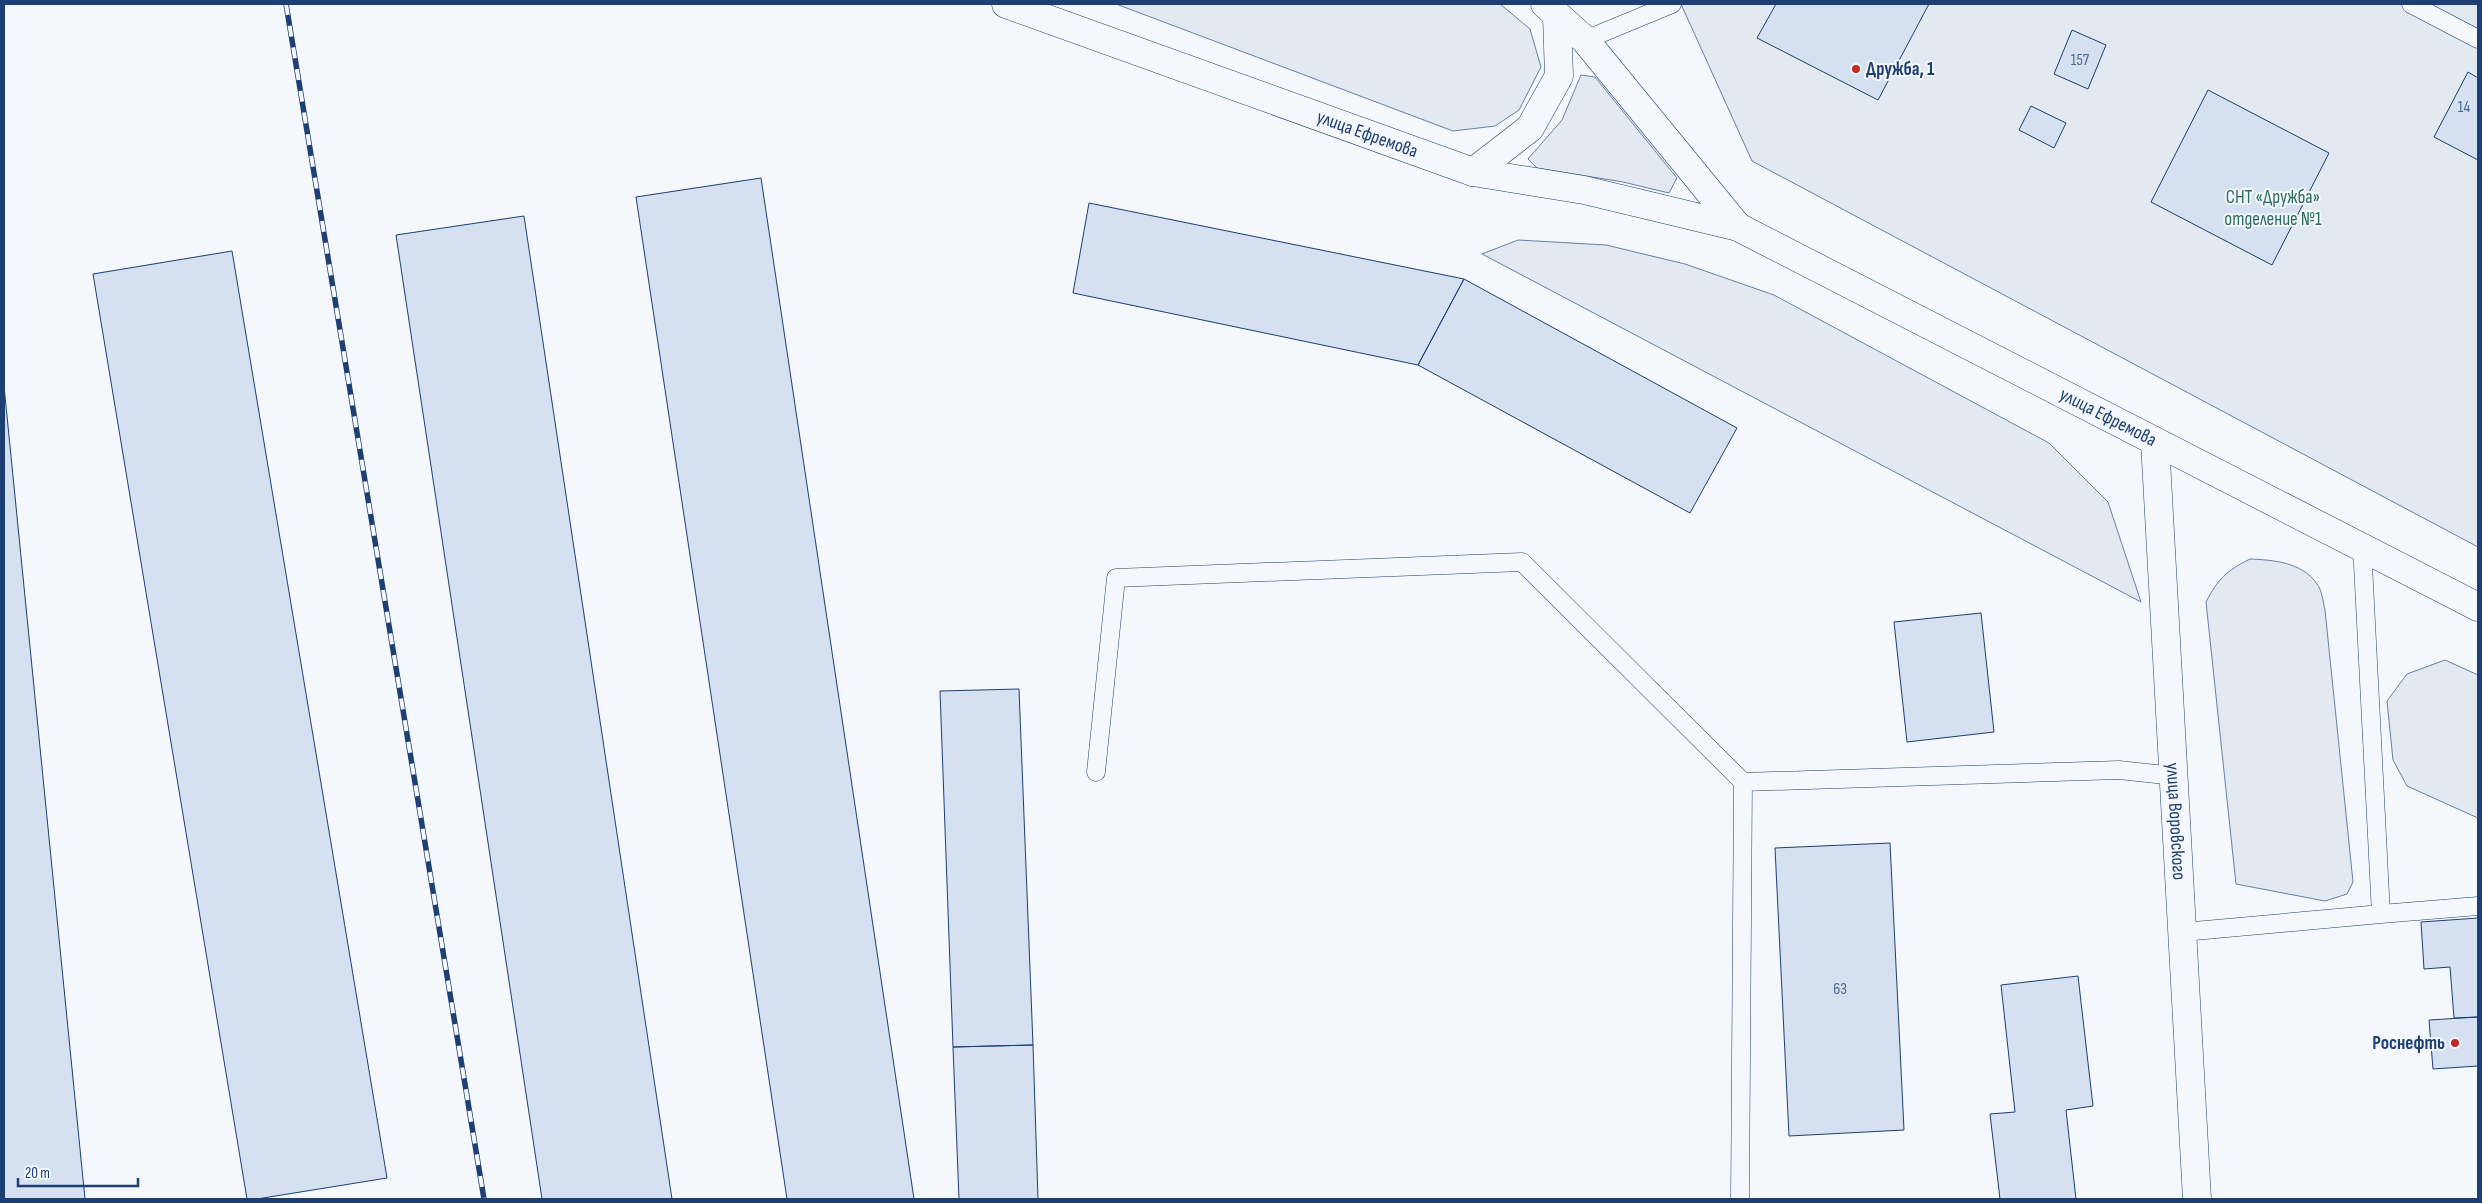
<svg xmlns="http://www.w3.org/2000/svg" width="2482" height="1203" font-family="'Sofia Sans Condensed',sans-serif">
	<rect width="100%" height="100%" fill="#f4f7fb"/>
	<path fill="#e3e9f0" stroke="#687fa3" d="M1116,4H1500L1530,29L1541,67L1519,110L1495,126L1453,131Z
		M1681,4H2478V547L1752,161Z
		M1581,75L1595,77L1677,178L1669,193L1623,182L1537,168L1528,159L1562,120Z
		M1518,240L1606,245L1685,264L1774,295L2049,443L2108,502L2141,602L1482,254Z
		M2250,559C2273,560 2302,562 2317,584C2322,590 2323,602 2325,610L2353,882L2347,894L2325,901L2236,884L2206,602C2218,579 2226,571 2250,559Z
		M2445,660L2478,675V818L2407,786L2393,760L2387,701L2407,674Z"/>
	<path fill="#d5e0f0" stroke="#1d3f73" d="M1776,4H1929L1878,100L1757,38Z
		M2072,30L2106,45L2088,89L2054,74Z
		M2468,72L2478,78V160L2434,137Z
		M2208,90L2329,153L2272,265L2151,202Z
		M2031,106L2066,123L2054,148L2019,130Z
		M761,178L914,1199H787L636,197Z
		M1089,203L1464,279L1418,365L1073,293Z
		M524,216L672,1199H542L396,235Z
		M232,251L387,1178L257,1199H247L93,274Z
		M1464,279L1737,428L1690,513L1418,365Z
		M4,386L85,1199H4Z
		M1981,613L1994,732L1907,742L1894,622Z
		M1019,689L1033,1045L953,1047L940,691Z
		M1890,843L1904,1130L1789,1136L1775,848Z
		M2478,918V1017L2454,1018L2450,967L2424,969L2421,922Z
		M2078,976L2093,1106L2066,1110L2076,1199H2000L1990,1114L2015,1112L2001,985Z
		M2478,1017V1066L2433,1069L2429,1020Z
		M1033,1045L1038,1199H959L953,1047Z"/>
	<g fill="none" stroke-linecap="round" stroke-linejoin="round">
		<defs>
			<path id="lane" d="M2411,4L2478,39
				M1585,40L1672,4
				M2362,545L2381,914L2478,906
				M1096,772L1116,578L1522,562L1743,782L1740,1199
				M1743,782L2119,770L2175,776
				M2183,932L2381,914"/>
			<g id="street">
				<path id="s1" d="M2155,442L2197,1199"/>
			</g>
			<g id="primary">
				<path id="s2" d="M1006,4L1473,172L1584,190L1738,227L1585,40L1545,4"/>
				<path d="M1473,172L1530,128L1559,76L1557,16"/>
				<path id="s3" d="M1738,227L2478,607"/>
			</g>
		</defs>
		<use href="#lane" stroke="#1d3f73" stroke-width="19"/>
		<use href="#street" stroke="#1d3f73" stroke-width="29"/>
		<use href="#primary" stroke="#1d3f73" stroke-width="29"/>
		<use href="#lane" stroke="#f4f7fb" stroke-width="18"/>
		<use href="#street" stroke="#f4f7fb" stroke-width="28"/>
		<use href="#primary" stroke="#f4f7fb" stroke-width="28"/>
		<defs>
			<path id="rail" d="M286,4L484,1199"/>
		</defs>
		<use href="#rail" stroke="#1d3f73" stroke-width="5.5"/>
		<use href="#rail" stroke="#f4f7fb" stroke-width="4" stroke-dasharray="11" stroke-linecap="butt"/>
	</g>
	<g fill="#c62828" stroke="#f4f7fb" stroke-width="2">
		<circle cx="1856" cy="69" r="5"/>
		<circle cx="2455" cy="1043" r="5"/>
	</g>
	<g text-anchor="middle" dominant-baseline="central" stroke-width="4" stroke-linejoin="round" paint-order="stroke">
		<g font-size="16" fill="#4b6792">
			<text x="2080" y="60">157</text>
			<text x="2464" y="107">14</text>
			<text x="1840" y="989">63</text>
		</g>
		<g font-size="19" font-weight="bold" fill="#1d3f73" stroke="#f4f7fb" text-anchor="start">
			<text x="1866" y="69">Дружба, 1</text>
			<text x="2445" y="1043" text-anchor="end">Роснефть</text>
		</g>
		<g font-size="19" fill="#1d3f73" stroke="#f4f7fb">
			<text stroke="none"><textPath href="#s2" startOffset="384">улица Ефремова</textPath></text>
			<text stroke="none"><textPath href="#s3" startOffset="416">улица Ефремова</textPath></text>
			<text stroke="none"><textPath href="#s1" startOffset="380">улица Воровского</textPath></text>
		</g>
		<g font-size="19" fill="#2c6c60" stroke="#f4f7fb">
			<text x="2273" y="197">СНТ «Дружба»<tspan x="2273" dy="22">отделение №1</tspan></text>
		</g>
	</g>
	<rect width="2482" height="1203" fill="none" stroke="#1d3f73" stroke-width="10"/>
	<path d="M18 1178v8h120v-8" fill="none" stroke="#1d3f73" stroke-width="2.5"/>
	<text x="25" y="1178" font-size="15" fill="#1d3f73" stroke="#f4f7fb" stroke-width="4" paint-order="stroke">20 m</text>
</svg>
